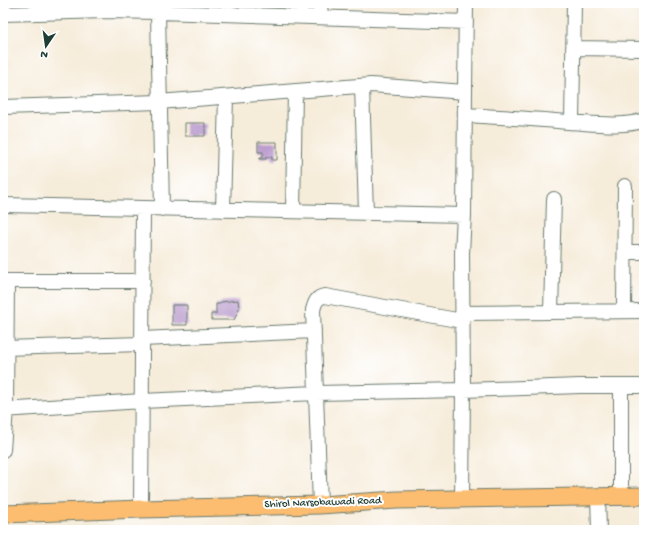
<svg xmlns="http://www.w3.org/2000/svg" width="647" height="533" font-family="'Gochi Hand',sans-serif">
	<rect width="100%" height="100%" fill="#fff"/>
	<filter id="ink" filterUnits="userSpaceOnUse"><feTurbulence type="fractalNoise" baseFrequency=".025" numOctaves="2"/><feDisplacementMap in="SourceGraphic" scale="8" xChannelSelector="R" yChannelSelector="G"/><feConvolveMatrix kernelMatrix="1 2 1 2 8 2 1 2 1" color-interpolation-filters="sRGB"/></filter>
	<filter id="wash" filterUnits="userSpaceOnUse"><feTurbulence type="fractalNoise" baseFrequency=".012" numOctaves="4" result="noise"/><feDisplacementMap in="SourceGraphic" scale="16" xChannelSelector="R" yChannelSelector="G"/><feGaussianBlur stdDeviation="0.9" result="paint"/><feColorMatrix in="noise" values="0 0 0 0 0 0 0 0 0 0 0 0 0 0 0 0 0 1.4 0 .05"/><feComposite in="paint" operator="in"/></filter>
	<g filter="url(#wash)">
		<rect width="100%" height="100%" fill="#f6ecda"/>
		<g id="blocks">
			<path fill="#bc9fcf" d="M185,123H205V136H185Z
				M258,142H277V160H272V157H266V159H259L263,157V152H258Z
				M238,300L239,309L234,320H211V314H216V304H220L221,302Z
				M172,305H187V325H172Z"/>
		</g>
	</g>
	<g filter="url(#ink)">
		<use href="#blocks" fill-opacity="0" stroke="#6a7a6e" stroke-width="1"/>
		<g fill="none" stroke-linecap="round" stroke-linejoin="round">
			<defs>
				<path id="minor" d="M320,3L321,17
					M158,12L162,209
					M3,14L106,11L158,12L466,22
					M573,48L644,49
					M362,86L366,213
					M465,92L466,3
					M3,107L159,102L371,85L465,92L464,215L462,253L463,390L462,499
					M465,115C499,117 534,119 568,122C590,123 624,128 644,120
					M572,122L574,3
					M3,205L464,215
					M223,210L226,97
					M293,211L295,91
					M625,252H644
					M3,281H143
					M624,311L625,186
					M551,312L554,199
					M462,313L644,311
					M142,339L314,331
					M3,348L142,344
					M621,386V496
					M3,410L142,401L316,393L463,390L580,386H644
					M3,450L6,409L7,281
					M598,496L599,530
					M320,505L313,310C315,302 317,297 325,296L462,321
					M141,509L143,208"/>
				<path id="major" d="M3,514L141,509L320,505L397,500L644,496"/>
			</defs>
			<use href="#minor" stroke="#6a7a6e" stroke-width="16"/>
			<use href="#major" stroke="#6a7a6e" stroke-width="19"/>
			<use href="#minor" stroke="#fff" stroke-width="14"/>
			<use href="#major" stroke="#fcbd6f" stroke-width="17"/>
		</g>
	</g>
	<g text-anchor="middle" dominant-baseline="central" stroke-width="4" stroke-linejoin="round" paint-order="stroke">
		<g font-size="11" fill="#1f3d34" stroke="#fff">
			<text transform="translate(323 503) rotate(-2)">Shirol Narsobawadi Road</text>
		</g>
	</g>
	<rect width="647" height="533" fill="none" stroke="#fff" stroke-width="16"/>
	<g transform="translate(46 46) rotate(193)" stroke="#ffffff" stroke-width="3" paint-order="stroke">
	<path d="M0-3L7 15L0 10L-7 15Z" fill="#1f3d34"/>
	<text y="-6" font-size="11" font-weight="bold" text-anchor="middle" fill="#1f3d34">N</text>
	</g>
</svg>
